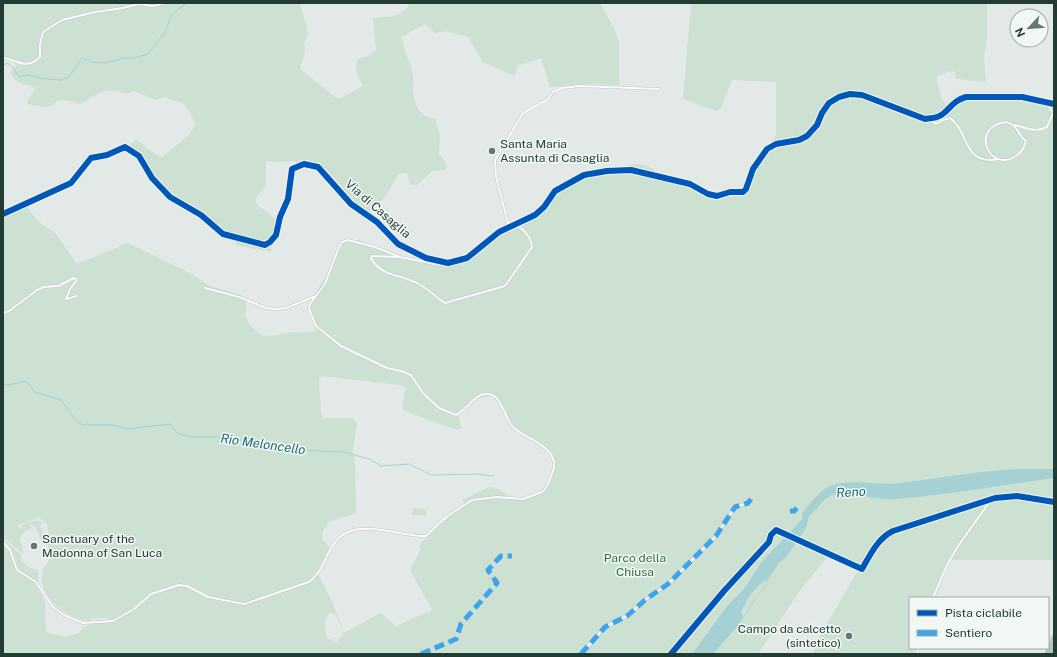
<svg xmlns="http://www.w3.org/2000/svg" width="1057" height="657" font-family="'Public Sans',sans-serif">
	<rect width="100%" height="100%" fill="#e3e9e6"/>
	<path fill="#cce1d2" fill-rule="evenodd" d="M3,3H300L308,33L304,43L305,51L300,69L336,98H341L363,86C357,77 354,70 358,59L370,55L376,50L373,18C387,17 403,18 410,3H600L614,28L619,42V85L596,84L550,87L541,58L517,66L515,76L483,62L468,37L446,31L435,33L425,24L401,37C404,50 410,62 413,75C414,81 413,85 413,90C414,103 420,119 435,118L440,135L439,154L445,161L447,167L444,170L432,171L417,185L410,184L407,173L398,174L386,196L366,215L341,195L315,166H299L295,161L278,162L266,161V186L256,198V204L278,221L276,235L272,242L271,252L236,245V236C231,234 226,234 221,232C215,230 209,220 203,216C185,203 167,194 151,178C142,168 139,156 128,146L136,140C145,145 152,154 162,157L189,135L195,125L189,110L184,104L165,97L156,100L134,91L126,94C105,84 97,96 79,104L64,100L57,101L51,106L44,107L28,104L27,100L35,91L33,86C24,84 13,83 11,71L17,65L6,58L3,57Z
		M691,3H987V36L984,57L986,82L956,79L954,71L947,72L936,77L942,99L947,107L962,98L1025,96L1049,104H1054V560H949L936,598H910V648H916L914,654H813L815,644L860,567L839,554L831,553L801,589L758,654H3V544L10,553L18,573L34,582L39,589L45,602L46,632L65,637L79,633C85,622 97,623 109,622L108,618H93L89,621C67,618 35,596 43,570C44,567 47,565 48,562C51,557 49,550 47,544L50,543L47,524L39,518L18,525L20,529L30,525L34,530L30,529C12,539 24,542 23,554L3,537V215L24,204L39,222L56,234L77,264L128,243L192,274L210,286L242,295L247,307L245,316L250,325L261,335L272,336L291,332L303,333L319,330L309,312L308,306L329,271L342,244L358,240L386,253L422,263H444L474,255L481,244L540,209L557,187L577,179L625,173L624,167C635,162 643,164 654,169L656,176L674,179L714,196L723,192H744L748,189L755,163L776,136V82L732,80L721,108L716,111L683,99ZM322,376L401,385L406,388L402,404L403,410C421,417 439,424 457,430L462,428L458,415L452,413H461L471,400L491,396L502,407L512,427L552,453L555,462L550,478L540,493L516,500L498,489L489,487L462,500L466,504L434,529L419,546L421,549L410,570L432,610L396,626L380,613L344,633L331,599L318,574L331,549L322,539L323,531L329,522L356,513L355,458L352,455L357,423L352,418H324L321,413L319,379ZM330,613L336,615L344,634L336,643L331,639H327C325,630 323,619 330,613Z
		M413,508L426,510V516L412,515Z
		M38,520L43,523L40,526L44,535L47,534L49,543L46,544L45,542H42L35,527L31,524L22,528L21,525Z
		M3,539L22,556L21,560L28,567L38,570V583L19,569L12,550Z"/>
	<path fill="#a5d1d5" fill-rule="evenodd" d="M1020,469H1054V478C991,487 929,498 865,501L890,499L872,498L862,495L835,494L830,496L825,499L809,517L806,528L786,557L805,541L815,530L805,541L779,563L736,628L713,654H692L728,605L744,589L760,564L803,518L802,514C806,507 823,488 830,486C852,478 877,486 900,483C940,478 979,471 1020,469ZM769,579L744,617H743L741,612C747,599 755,585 769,579Z"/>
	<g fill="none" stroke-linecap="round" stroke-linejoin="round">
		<path stroke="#a5d1d5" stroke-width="1" d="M3,66L7,63L13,67L19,77L28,75L45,79L61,80L69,77L82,58L91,62L105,63L125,58H135L148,54L166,31L171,15L187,3
			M3,384L8,385L26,381L35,392L61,400L78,423L84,425H113L127,429L170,424L177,433L191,437H226L299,450L343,452L370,459L381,466L409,464L431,475L476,474L494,476"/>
		<defs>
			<path id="street" d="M3,58C16,59 26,71 40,57V44L43,32L62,20L95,12L123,8L139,4L153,6L165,3
				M1046,103L1053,113
				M929,119L936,124L943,120L950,118C970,132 962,166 999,159
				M1006,122C1020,126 1016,134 1026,141C1024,148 1022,152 1016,156C989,174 969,126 1006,122Z
				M1015,125C1027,128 1036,133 1047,127L1054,111
				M509,227L496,177L495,160L523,113L547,100L553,92L562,88L579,86L659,89
				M503,230L508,222
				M398,257L372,256L371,258C379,276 404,275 419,284C428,289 436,297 445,303L505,286L532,247C531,235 519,224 508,222
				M205,288L239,297L266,308L276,309L286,308L316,296
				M3,313L9,311L37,290L44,287L58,286L74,278L77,280L70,289L66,299L77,296
				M3,542L10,550L17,570L36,582L53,607L64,615L83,623L113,621L134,609L151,594L179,585L187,586L208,597L244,604L309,582C324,571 325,554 336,541C356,516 401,537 426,536L446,517L472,500L497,497L523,499L542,492C547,488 550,480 552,474C563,447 527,441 513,427C505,419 502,396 489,394C475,392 467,410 456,415L439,408L423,393L411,375L401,371L387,368L341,346L316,326L309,309L310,304L325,284L339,247L342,242L348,240L375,247L400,257L440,265L444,263
				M933,598L947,565L958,546L991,500
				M581,654L605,627L627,616L645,600L668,584L716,536L735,507L748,503L751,499
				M917,654L919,648"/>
			<path id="secondary" d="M3,214L71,183L91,158L107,155L125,147L139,156L152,178L170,197L201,215L223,234L265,245L270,242L276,235L280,217L288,199L292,169L304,164L318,167L351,204L377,222L398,244L426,258L448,263L467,258L499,232L535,215L544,207L555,191L584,175L607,171L631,170L690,184L708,194L717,196L730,192H743L746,189L753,169L767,149L776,144L799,140L807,136L817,125L822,113L829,103L839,97L850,94L862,95L925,119C932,118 939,118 944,113C952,106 955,100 966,97H1022L1054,104"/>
			<path id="highway" d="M1047,654L1054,637
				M1052,654L1054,649"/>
		</defs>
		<use href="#street" stroke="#c0c6c3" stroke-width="3"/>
		<use href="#secondary" stroke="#bfc6c3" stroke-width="4"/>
		<use href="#highway" stroke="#bcc5c2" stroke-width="5"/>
		<use href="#street" stroke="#fbfcfb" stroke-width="2"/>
		<use href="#secondary" stroke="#fbfcfb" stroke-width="3"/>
		<use href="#highway" stroke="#bac2c0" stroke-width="4"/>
		<path stroke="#3ea4eb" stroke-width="5" stroke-dasharray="10 5" stroke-linecap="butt" d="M790,511H794L797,508
			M421,654L456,639L461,624L497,583L488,570L501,556H512
			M581,654L605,627L627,616L645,600L668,584L716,536L735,507L748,503L751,499"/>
		<defs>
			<path id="cycleway" d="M3,214L71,183L91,158L107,155L125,147L139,156L152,178L170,197L201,215L223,234L265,245L270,242L276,235L280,217L288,199L292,169L304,164L318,167L351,204L377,222L398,244L426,258L448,263L467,258L499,232L535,215L544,207L555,191L584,175L607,171L631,170L690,184L708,194L717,196L730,192H743L746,189L753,169L767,149L776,144L799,140L807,136L817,125L822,113L829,103L839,97L850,94L862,95L925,119C932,118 939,118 944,113C952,106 955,100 966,97H1022L1054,104
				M671,654L724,591L769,542L771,535L776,530L862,569C870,555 878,538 893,531L995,498L1017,496L1054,502"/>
		</defs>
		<use href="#cycleway" stroke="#f1f8f4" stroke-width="8"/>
		<use href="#cycleway" stroke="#0057b8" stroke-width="6"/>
	</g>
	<g fill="#667872" stroke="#f1f8f4" stroke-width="1.5">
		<circle cx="492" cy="151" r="4"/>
		<circle cx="34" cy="546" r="4"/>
		<circle cx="849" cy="636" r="4"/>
	</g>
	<g text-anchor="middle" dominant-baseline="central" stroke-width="3" stroke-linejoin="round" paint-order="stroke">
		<g font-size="12" fill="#223b33" stroke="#f1f8f4" text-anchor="start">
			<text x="500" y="144">Santa Maria<tspan x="500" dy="14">Assunta di Casaglia</tspan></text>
			<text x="42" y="539">Sanctuary of the<tspan x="42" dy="14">Madonna of San Luca</tspan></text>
			<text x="841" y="629" text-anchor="end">Campo da calcetto<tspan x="841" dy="14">(sintetico)</tspan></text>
		</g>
		<g font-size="12" fill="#223b33" stroke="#f1f8f4">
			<text transform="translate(378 209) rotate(41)">Via di Casaglia</text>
		</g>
		<g font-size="12" fill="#2d7044" stroke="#f1f8f4">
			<text x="635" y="558">Parco della<tspan x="635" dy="14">Chiusa</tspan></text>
		</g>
		<g font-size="13" font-style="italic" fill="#1e6a74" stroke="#f1f8f4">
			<text transform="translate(263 444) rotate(8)">Rio Meloncello</text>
			<text transform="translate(851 492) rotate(-4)">Reno</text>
		</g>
	</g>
	<rect width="1057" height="657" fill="none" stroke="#223b33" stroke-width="8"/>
	<rect x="909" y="597" width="140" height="52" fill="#f1f8f4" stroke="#9eaca7"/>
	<rect x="917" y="610" width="20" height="6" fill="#0057b8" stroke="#9eaca7"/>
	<text x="945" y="617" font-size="12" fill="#223b33">Pista ciclabile</text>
	<rect x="917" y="630" width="20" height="6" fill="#3ea4eb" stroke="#9eaca7"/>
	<text x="945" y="637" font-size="12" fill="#223b33">Sentiero</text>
	<g transform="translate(1029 28) rotate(244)"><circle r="19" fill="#f1f8f4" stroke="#9eaca7"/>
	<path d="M0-3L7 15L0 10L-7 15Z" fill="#667872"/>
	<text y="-6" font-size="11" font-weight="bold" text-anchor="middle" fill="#223b33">N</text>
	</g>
</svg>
